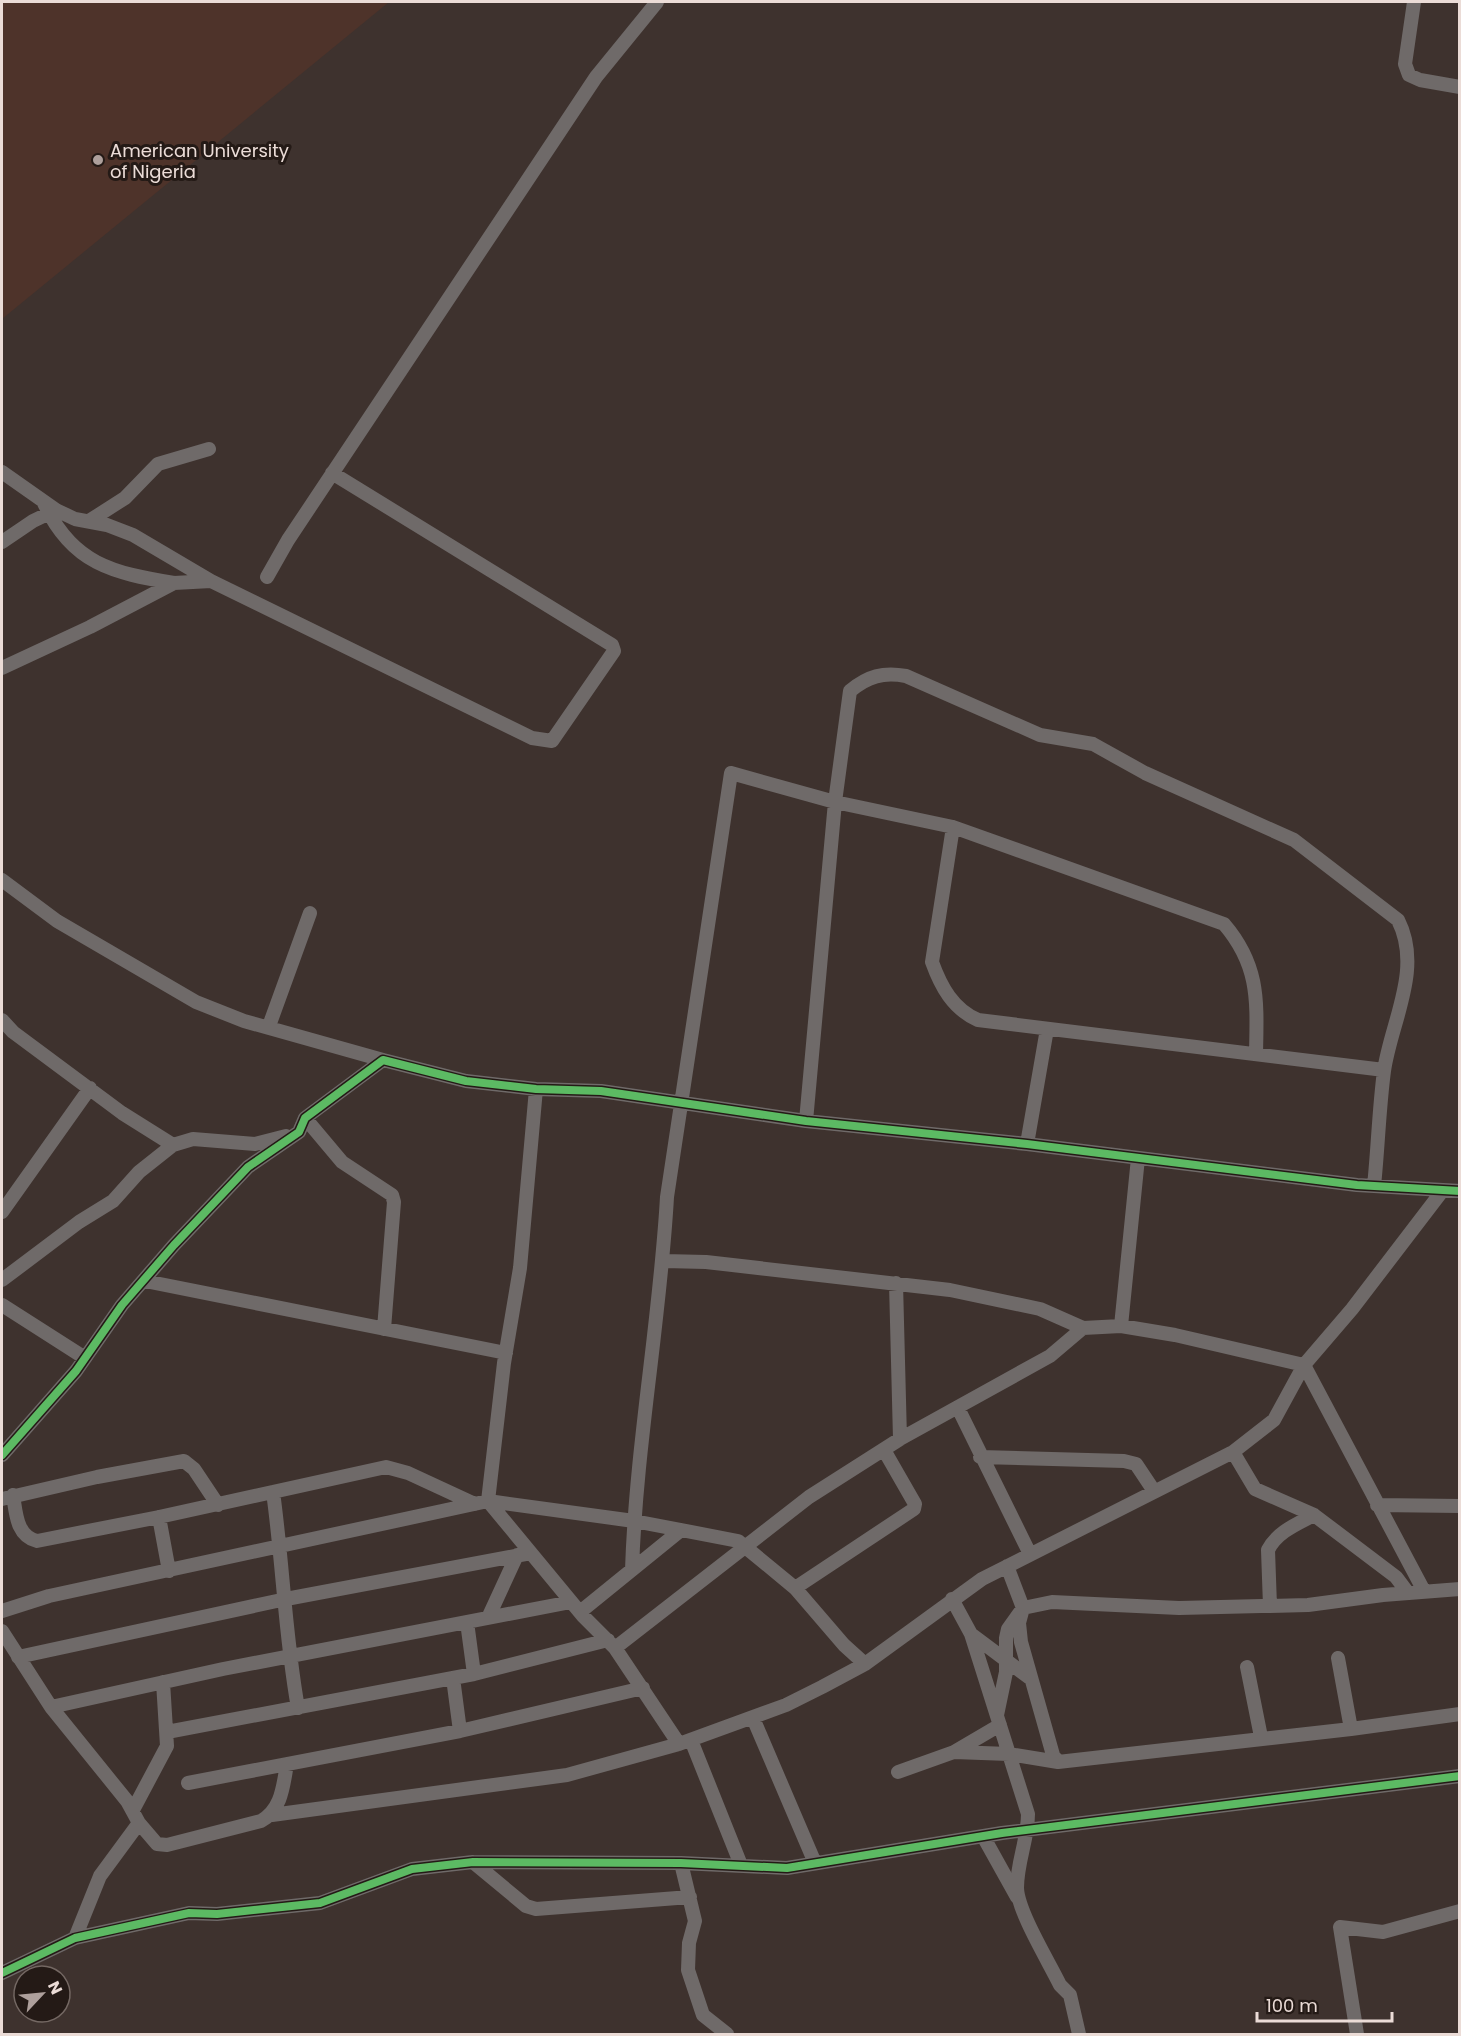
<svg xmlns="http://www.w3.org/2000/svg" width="1461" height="2036" font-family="Poppins,sans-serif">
	<rect width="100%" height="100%" fill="#3e322e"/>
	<path fill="#4e332a" d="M2,2H389L2,319Z"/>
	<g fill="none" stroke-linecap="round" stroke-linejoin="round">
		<path stroke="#6f6a69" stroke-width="14" d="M1414,2L1405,64L1409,75L1420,80L1460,87
			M2,472L56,510L75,519L107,525L133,535L211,581L532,738L552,741L614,651L612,645L332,473
			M44,503C72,564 113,573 174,583
			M89,521L125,498L158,464L209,449
			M2,542L33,521L56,510
			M267,577L288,540L596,77L657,2
			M2,668L90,627L174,583L211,581
			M953,827L932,962C941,987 953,1009 978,1020L1384,1070
			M2,880L57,921L196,1002L244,1021L383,1060
			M2,1020L13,1032L122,1113L173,1145
			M269,1026L310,913
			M536,1089L520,1268L504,1363L488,1501L583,1616L615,1648L679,1744
			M305,1118L342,1162L392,1195L394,1202L384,1329
			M806,1121L835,802L850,691C868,676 883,672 906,676L1040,735L1093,744L1145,773L1294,840L1398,920C1423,969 1391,1022 1384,1071C1379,1109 1378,1148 1374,1186
			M1027,1144L1047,1029
			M2,1212L90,1088
			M664,1261L706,1262L950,1290L1040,1309L1083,1328L1121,1326L1175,1335L1304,1365L1424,1591
			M2,1280L79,1222L113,1201L139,1172L173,1145L193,1139L255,1144L286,1136
			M145,1281L506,1353
			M896,1283L900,1439
			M2,1305L85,1358
			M1121,1326L1138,1158
			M958,1408L1030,1554
			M1233,1452L1255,1489L1314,1515L1396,1577L1408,1593
			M2,1455L76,1371L122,1305L174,1245L248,1167L299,1132L305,1118L383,1060L466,1081L536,1089L601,1091L806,1121L1027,1144L1357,1185L1460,1191
			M980,1457L1124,1461L1136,1464L1154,1491
			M273,1492C283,1564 285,1637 298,1708
			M13,1495C16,1512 16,1536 37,1541L159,1517L386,1467L408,1473L475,1504
			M2,1499L97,1477L184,1461L194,1469L218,1505
			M1377,1505L1460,1506
			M159,1517L169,1571
			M1007,1566L1023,1608L1019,1623L1021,1642L1053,1755L1058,1762
			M632,1570C636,1445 660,1322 667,1197L731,773L835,802L953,827L1224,924C1260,966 1257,1002 1256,1054
			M795,1588L914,1509L915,1504L884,1450
			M952,1599L971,1634L1028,1814C1028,1839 1017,1862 1017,1888C1018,1912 1049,1962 1060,1985L1070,1995L1079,2034
			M1270,1606L1268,1550C1277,1532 1297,1524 1314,1515
			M2,1611L49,1596L488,1501L634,1521L738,1541L795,1588L844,1645L865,1664
			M580,1612L681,1530
			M488,1618L517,1555
			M467,1622L474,1674
			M2,1631L51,1707L127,1801L139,1823L157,1844L167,1845L261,1821C282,1809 283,1786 287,1764
			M971,1634L1031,1679
			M615,1648L809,1497L900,1439L1050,1356L1083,1328
			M18,1657L286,1599L531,1553
			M1338,1658L1351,1729
			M1247,1667L1261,1737
			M453,1678L460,1731
			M51,1707L223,1669L571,1602
			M997,1715L1006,1672V1638L1008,1629L1023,1608L1052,1602L1179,1608L1308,1605L1383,1595L1460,1589
			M753,1718L815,1863
			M167,1732L474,1674L608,1640
			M691,1740L741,1865
			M954,1752L1009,1754L1058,1762L1351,1729L1460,1714
			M898,1772L954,1752L1000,1725
			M188,1783L460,1731L643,1688
			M133,1810L167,1746L163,1682
			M272,1815L567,1775L679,1744L786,1705L822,1687L865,1664L982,1579L1233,1452L1274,1420L1304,1365L1352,1309L1443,1190
			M983,1836L1017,1897
			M473,1862L526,1906L536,1909L690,1897
			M681,1863L695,1921L689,1943L688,1970L703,2015L727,2034
			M75,1938L100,1876L139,1823
			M2,1973L75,1938L189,1913L217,1914L320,1903L412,1869L473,1862L681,1863L787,1868L1002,1833L1460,1776
			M1357,2034L1340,1927L1383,1932L1460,1911"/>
		<defs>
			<path id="cycleway" d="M2,1455L76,1371L122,1305L174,1245L248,1167L299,1132L305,1118L383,1060L466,1081L536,1089L601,1091L806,1121L1027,1144L1357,1185L1460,1191
				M2,1973L75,1938L189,1913L217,1914L320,1903L412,1869L473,1862L681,1863L787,1868L1002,1833L1460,1776"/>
		</defs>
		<use href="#cycleway" stroke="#241a16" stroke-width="11"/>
		<use href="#cycleway" stroke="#5cba63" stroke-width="8"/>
	</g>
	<circle fill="#aea09c" stroke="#241a16" stroke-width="2" cx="98" cy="160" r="6"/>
	<g text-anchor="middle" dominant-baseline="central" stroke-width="6" stroke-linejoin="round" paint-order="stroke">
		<g font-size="18" fill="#ebdcd7" stroke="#241a16" text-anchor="start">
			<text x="110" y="150">American University<tspan x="110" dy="21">of Nigeria</tspan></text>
		</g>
	</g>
	<rect width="1461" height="2036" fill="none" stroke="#ebdcd7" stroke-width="6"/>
	<g transform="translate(42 1994) rotate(64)"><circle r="28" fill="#241a16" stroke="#746863" stroke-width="1.5"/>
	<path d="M0-4.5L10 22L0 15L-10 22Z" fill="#aea09c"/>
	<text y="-9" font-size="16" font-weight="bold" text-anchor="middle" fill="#ebdcd7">N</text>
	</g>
	<path d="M1257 2012v9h135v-9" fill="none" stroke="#ebdcd7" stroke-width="3"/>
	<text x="1266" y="2012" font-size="18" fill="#ebdcd7" stroke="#241a16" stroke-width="4.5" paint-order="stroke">100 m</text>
</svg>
